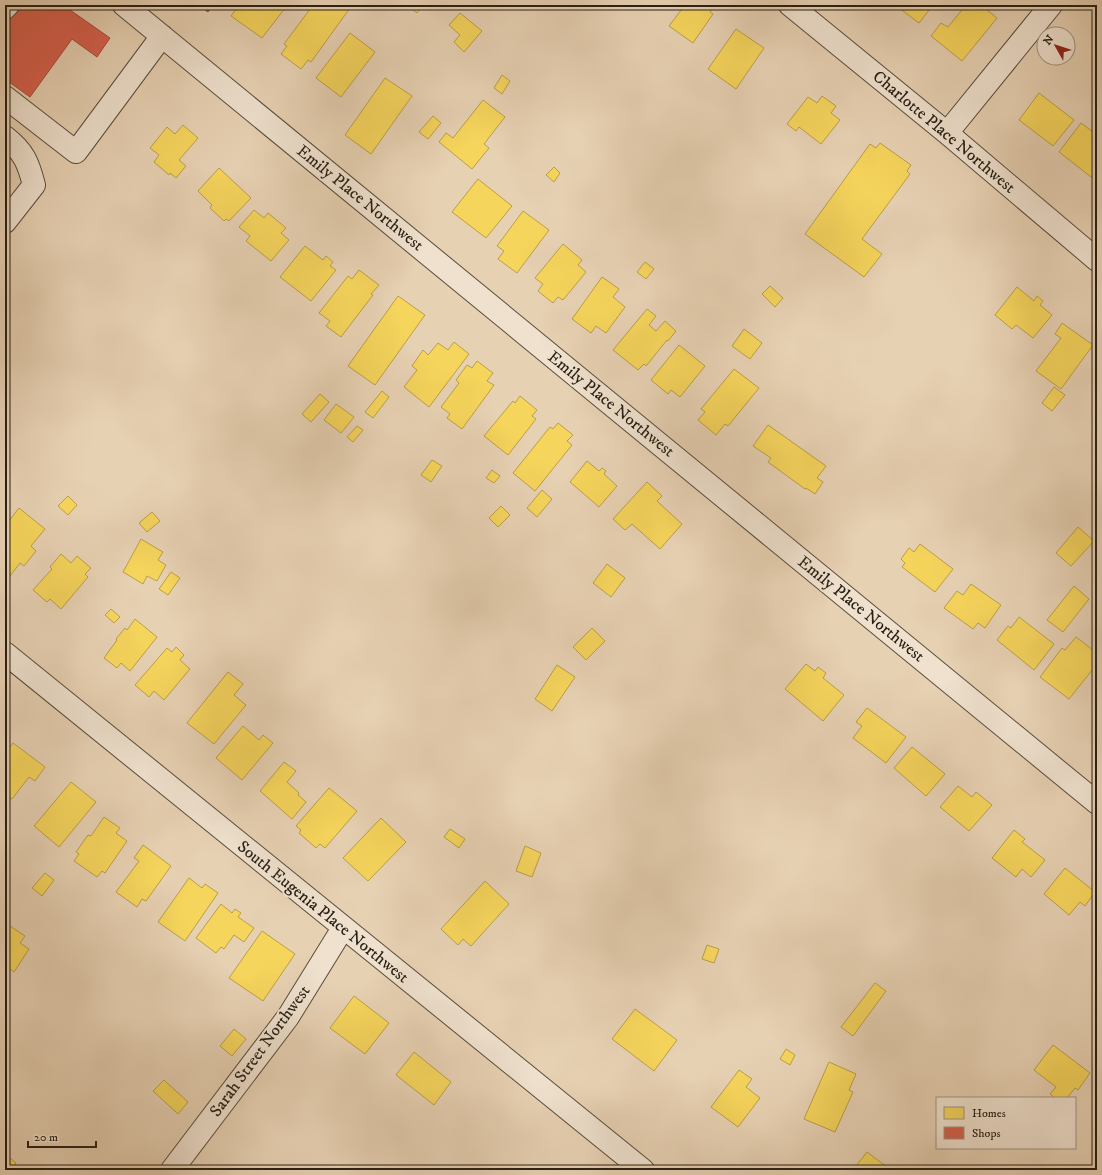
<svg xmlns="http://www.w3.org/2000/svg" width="1102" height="1175" font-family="'IM FELL DW Pica',serif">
	<rect width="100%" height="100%" fill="#e7d1b3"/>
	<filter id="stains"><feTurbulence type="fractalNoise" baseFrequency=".005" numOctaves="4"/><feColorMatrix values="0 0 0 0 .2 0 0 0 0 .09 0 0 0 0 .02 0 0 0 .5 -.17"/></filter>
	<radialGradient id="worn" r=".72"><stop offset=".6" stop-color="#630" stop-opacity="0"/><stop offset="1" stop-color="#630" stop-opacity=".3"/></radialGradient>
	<path fill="#f6d55c" stroke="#b89f47" d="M239,5L245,8L247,5H281L285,8L262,38L231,16Z
		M313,5H346L350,8L311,62L308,60L301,69L281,54L287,46L284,44Z
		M406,5H423L417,13Z
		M657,5H666L662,9Z
		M685,5H713L714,6L710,12L713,14L693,43L669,26Z
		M895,5H933L919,23Z
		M966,5H981L997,18L962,61L931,36L941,23L948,27Z
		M460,13L482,31L464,52L454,42L460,35L449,25Z
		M736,29L764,48L736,89L708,69Z
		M350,33L375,52L341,97L316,78Z
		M502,75L510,81L502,94L494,88Z
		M385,78L412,96L371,154L345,135Z
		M1039,93L1074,120L1053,146L1019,120Z
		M822,96L836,106L831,113L840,120L821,144L799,127L796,131L787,124L808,97L817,103Z
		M483,100L505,117L484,144L489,148L472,169L439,142L446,133L453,138Z
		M433,116L441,123L428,139L419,132Z
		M1081,123L1097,135V177L1095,180L1059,152Z
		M183,125L198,138L179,160L186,166L176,178L170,173L169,175L154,162L159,155L150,148L167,127L175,134Z
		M880,143L911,165L907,171L910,174L862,239L882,254L864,277L805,234L870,144L876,148Z
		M554,167L560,173L554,182L546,175Z
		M219,168L251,198L229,221L226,219L224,221L210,208L212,205L198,191Z
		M478,179L512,206L486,238L452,212Z
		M254,210L264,218L268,213L286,228L281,233L289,240L271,261L246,241L250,236L239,227Z
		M523,211L549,230L517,273L498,259L504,251L497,246Z
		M563,244L582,260L578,265L586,272L563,300L558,297L553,303L538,291L543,284L535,278Z
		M305,246L323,260L326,256L333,262L330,266L336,270L311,301L280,277Z
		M645,262L654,269L646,279L637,272Z
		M359,270L379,285L371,294L373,295L341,337L326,326L330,321L319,313L348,276L352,279Z
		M602,277L619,289L613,297L625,307L606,333L596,326L591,333L572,319Z
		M770,286L783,298L775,307L762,294Z
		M1017,287L1034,301L1037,296L1043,301L1040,305L1052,315L1033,338L1016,325L1012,329L995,315Z
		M398,296L425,315L375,385L348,366Z
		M647,309L656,316L649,325L656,331L665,321L676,331L668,341L667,340L646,366L644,364L638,370L613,350Z
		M1062,323L1093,345L1061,389L1036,371L1061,338L1055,334Z
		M744,329L762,343L750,359L732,346Z
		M454,342L469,354L429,407L404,387L417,370L412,366L423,350L428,355L438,343L448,350Z
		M679,345L705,366L680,397L671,390L668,394L651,380Z
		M477,361L493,373L487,381L494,385L462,429L447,418L450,414L441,407L459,383L456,380L467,365L472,368Z
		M734,369L759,388L728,426L725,424L716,435L698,420L705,412L701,409Z
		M1054,387L1065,395L1052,411L1042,403Z
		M382,391L389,397L373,418L365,412Z
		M320,394L329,402L311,422L302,414Z
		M520,396L537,410L532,416L536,419L508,455L484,436L513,401L515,403Z
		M336,404L354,417L341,433L324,420Z
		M558,423L573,435L567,441L572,445L535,491L513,473L550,427L553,429Z
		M768,425L826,466L817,478L823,482L815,494L806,488L805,489L768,462L771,458L753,446Z
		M357,426L363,430L353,442L347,437Z
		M432,460L442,466L431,482L421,475Z
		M587,461L599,471L602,468L606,471L604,474L617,486L599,507L570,482Z
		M492,470L500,476L494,483L486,478Z
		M647,482L662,496L657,501L682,524L660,549L632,524L625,530L613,519Z
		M542,490L552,499L537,517L527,508Z
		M68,496L77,505L68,515L58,506Z
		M501,506L510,515L498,527L489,518Z
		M19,508L45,529L31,546L36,551L24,566L20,563L7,580L5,579V526Z
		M152,512L160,521L147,532L139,523Z
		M1078,527L1094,541L1071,566L1056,553Z
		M141,539L163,552L158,560L166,565L157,581L147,576L143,584L123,572Z
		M920,544L953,569L935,592L902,567L905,563L901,559L909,548L914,552Z
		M61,554L71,563L77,556L91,568L85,574L88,577L61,609L50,599L47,602L33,590L52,569L50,567Z
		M607,564L625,578L611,597L593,583Z
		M171,572L180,578L168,595L159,589Z
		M971,584L1001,605L985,628L978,623L973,629L944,608L957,591L963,595Z
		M1074,586L1089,599L1063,632L1047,620Z
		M111,609L120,617L114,623L105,615Z
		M1019,617L1054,644L1034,670L997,640L1008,626L1011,628Z
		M135,619L157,637L130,671L121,663L117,668L104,658L117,640L116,639L125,628L127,630Z
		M592,628L605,641L586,660L573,647Z
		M1076,637L1097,653V664L1069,699L1040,677L1062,648L1065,650Z
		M176,647L184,655L180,660L190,669L164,700L154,691L149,697L135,685L167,648L172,652Z
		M806,664L815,671L818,667L826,673L823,678L844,695L823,721L785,689Z
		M557,665L575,677L552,711L535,699Z
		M228,672L243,684L234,695L246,705L214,744L187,723Z
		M867,708L906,737L886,763L853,738L862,726L856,722Z
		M243,726L259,740L263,735L273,743L242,780L216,758Z
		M5,727L10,731L5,737Z
		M13,743L45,767L35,781L29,777L12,799L5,794V754Z
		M912,747L945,774L926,796L894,768Z
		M284,762L296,771L287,782L299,793L298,795L306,802L292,819L260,791Z
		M71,782L96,802L59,847L34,826Z
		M958,786L972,797L976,792L992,805L969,831L940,807Z
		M329,788L357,811L325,848L320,844L316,848L299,833L301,830L296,826Z
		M104,817L120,828L116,833L127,841L105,873L102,871L97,877L74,861L79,854L76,852L88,835L91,836Z
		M381,818L406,842L368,881L343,858Z
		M450,829L465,839L459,848L444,837Z
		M1014,830L1025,839L1022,842L1045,860L1031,877L1022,869L1016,877L992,858Z
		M143,845L171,866L146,901L142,899L137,907L116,892L139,861L134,858Z
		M525,846L541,853L532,877L516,871Z
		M1065,868L1095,892L1085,906L1080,902L1069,915L1044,894Z
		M45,873L54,880L42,896L32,888Z
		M189,878L202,888L205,884L218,893L185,941L158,922Z
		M485,881L509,904L471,946L463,939L458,945L441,929Z
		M221,904L232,913L235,909L241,913L238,917L254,928L244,942L234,935L224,949L221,947L216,953L196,938Z
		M10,926L25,936L20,943L29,949L14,972L5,965V931L6,932Z
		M262,931L295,954L263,1001L229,978Z
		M707,945L719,949L714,963L702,959Z
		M875,983L886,991L853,1036L841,1027Z
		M354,996L389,1023L365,1054L330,1028Z
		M635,1009L677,1040L654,1071L612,1039Z
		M234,1029L246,1039L232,1056L220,1046Z
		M1053,1045L1090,1073L1078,1090L1075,1088L1067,1098H1055L1050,1094L1056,1087L1034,1070Z
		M786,1049L795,1055L790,1065L780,1059Z
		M414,1052L451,1082L434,1105L396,1075Z
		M829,1062L856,1074L849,1090L853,1092L835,1132L804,1119Z
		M739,1070L752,1079L746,1087L760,1098L738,1127L711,1107Z
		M164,1080L188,1102L178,1114L153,1091Z
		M867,1152L891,1170H853Z
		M5,1154L16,1163L11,1170H5Z"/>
	<path fill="#d6604d" stroke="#a24d3c" d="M19,5H63L110,38L97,57L72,39L30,97L5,79V25Z
		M199,5H212L208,12Z"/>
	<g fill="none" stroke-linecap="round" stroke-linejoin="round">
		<defs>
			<path id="minor" d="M124,5L1097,803
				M790,5L947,133L1097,260
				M5,8L8,5
				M5,97L76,152L162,36
				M947,133L1051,5
				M5,137C24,152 28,162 34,185L5,222
				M5,653L643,1170
				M172,1170L288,1017L343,928"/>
		</defs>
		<use href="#minor" stroke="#584c3c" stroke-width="24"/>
		<use href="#minor" stroke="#efe1ce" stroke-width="22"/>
	</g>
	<g text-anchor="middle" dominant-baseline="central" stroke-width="4" stroke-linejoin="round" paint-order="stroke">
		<g font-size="17" fill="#282015" stroke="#efe1ce">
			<text transform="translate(944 132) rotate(40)">Charlotte Place Northwest</text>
			<text transform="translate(360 198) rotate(39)">Emily Place Northwest</text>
			<text transform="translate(611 404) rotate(39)">Emily Place Northwest</text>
			<text transform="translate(861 609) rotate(39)">Emily Place Northwest</text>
			<text transform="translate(323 912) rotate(39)">South Eugenia Place Northwest</text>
			<text transform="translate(260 1051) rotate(-54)">Sarah Street Northwest</text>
		</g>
	</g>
	<rect width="1102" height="1175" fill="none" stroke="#e7d1b3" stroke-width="20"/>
	<rect x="6" y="6" width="1090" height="1163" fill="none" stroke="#282015" stroke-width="2"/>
	<rect x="10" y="10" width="1082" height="1155" fill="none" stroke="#282015"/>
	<rect x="936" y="1097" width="140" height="52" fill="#efe1ce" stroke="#9f9484"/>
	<rect x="944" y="1107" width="20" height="12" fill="#f6d55c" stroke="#9f9484"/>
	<text x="972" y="1117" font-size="12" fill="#282015">Homes</text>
	<rect x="944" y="1127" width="20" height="12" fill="#d6604d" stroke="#9f9484"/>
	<text x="972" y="1137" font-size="12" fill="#282015">Shops</text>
	<g transform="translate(1056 46) rotate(309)"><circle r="19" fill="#efe1ce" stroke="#9f9484"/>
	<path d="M0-3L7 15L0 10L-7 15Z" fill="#8f2418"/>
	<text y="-6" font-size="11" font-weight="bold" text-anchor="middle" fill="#282015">N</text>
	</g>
	<path d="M28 1141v6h68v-6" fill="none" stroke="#282015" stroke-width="2"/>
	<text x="34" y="1141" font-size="12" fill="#282015" stroke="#efe1ce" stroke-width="3" paint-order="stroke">20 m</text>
	<rect width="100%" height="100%" filter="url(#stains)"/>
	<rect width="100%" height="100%" fill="url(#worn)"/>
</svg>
